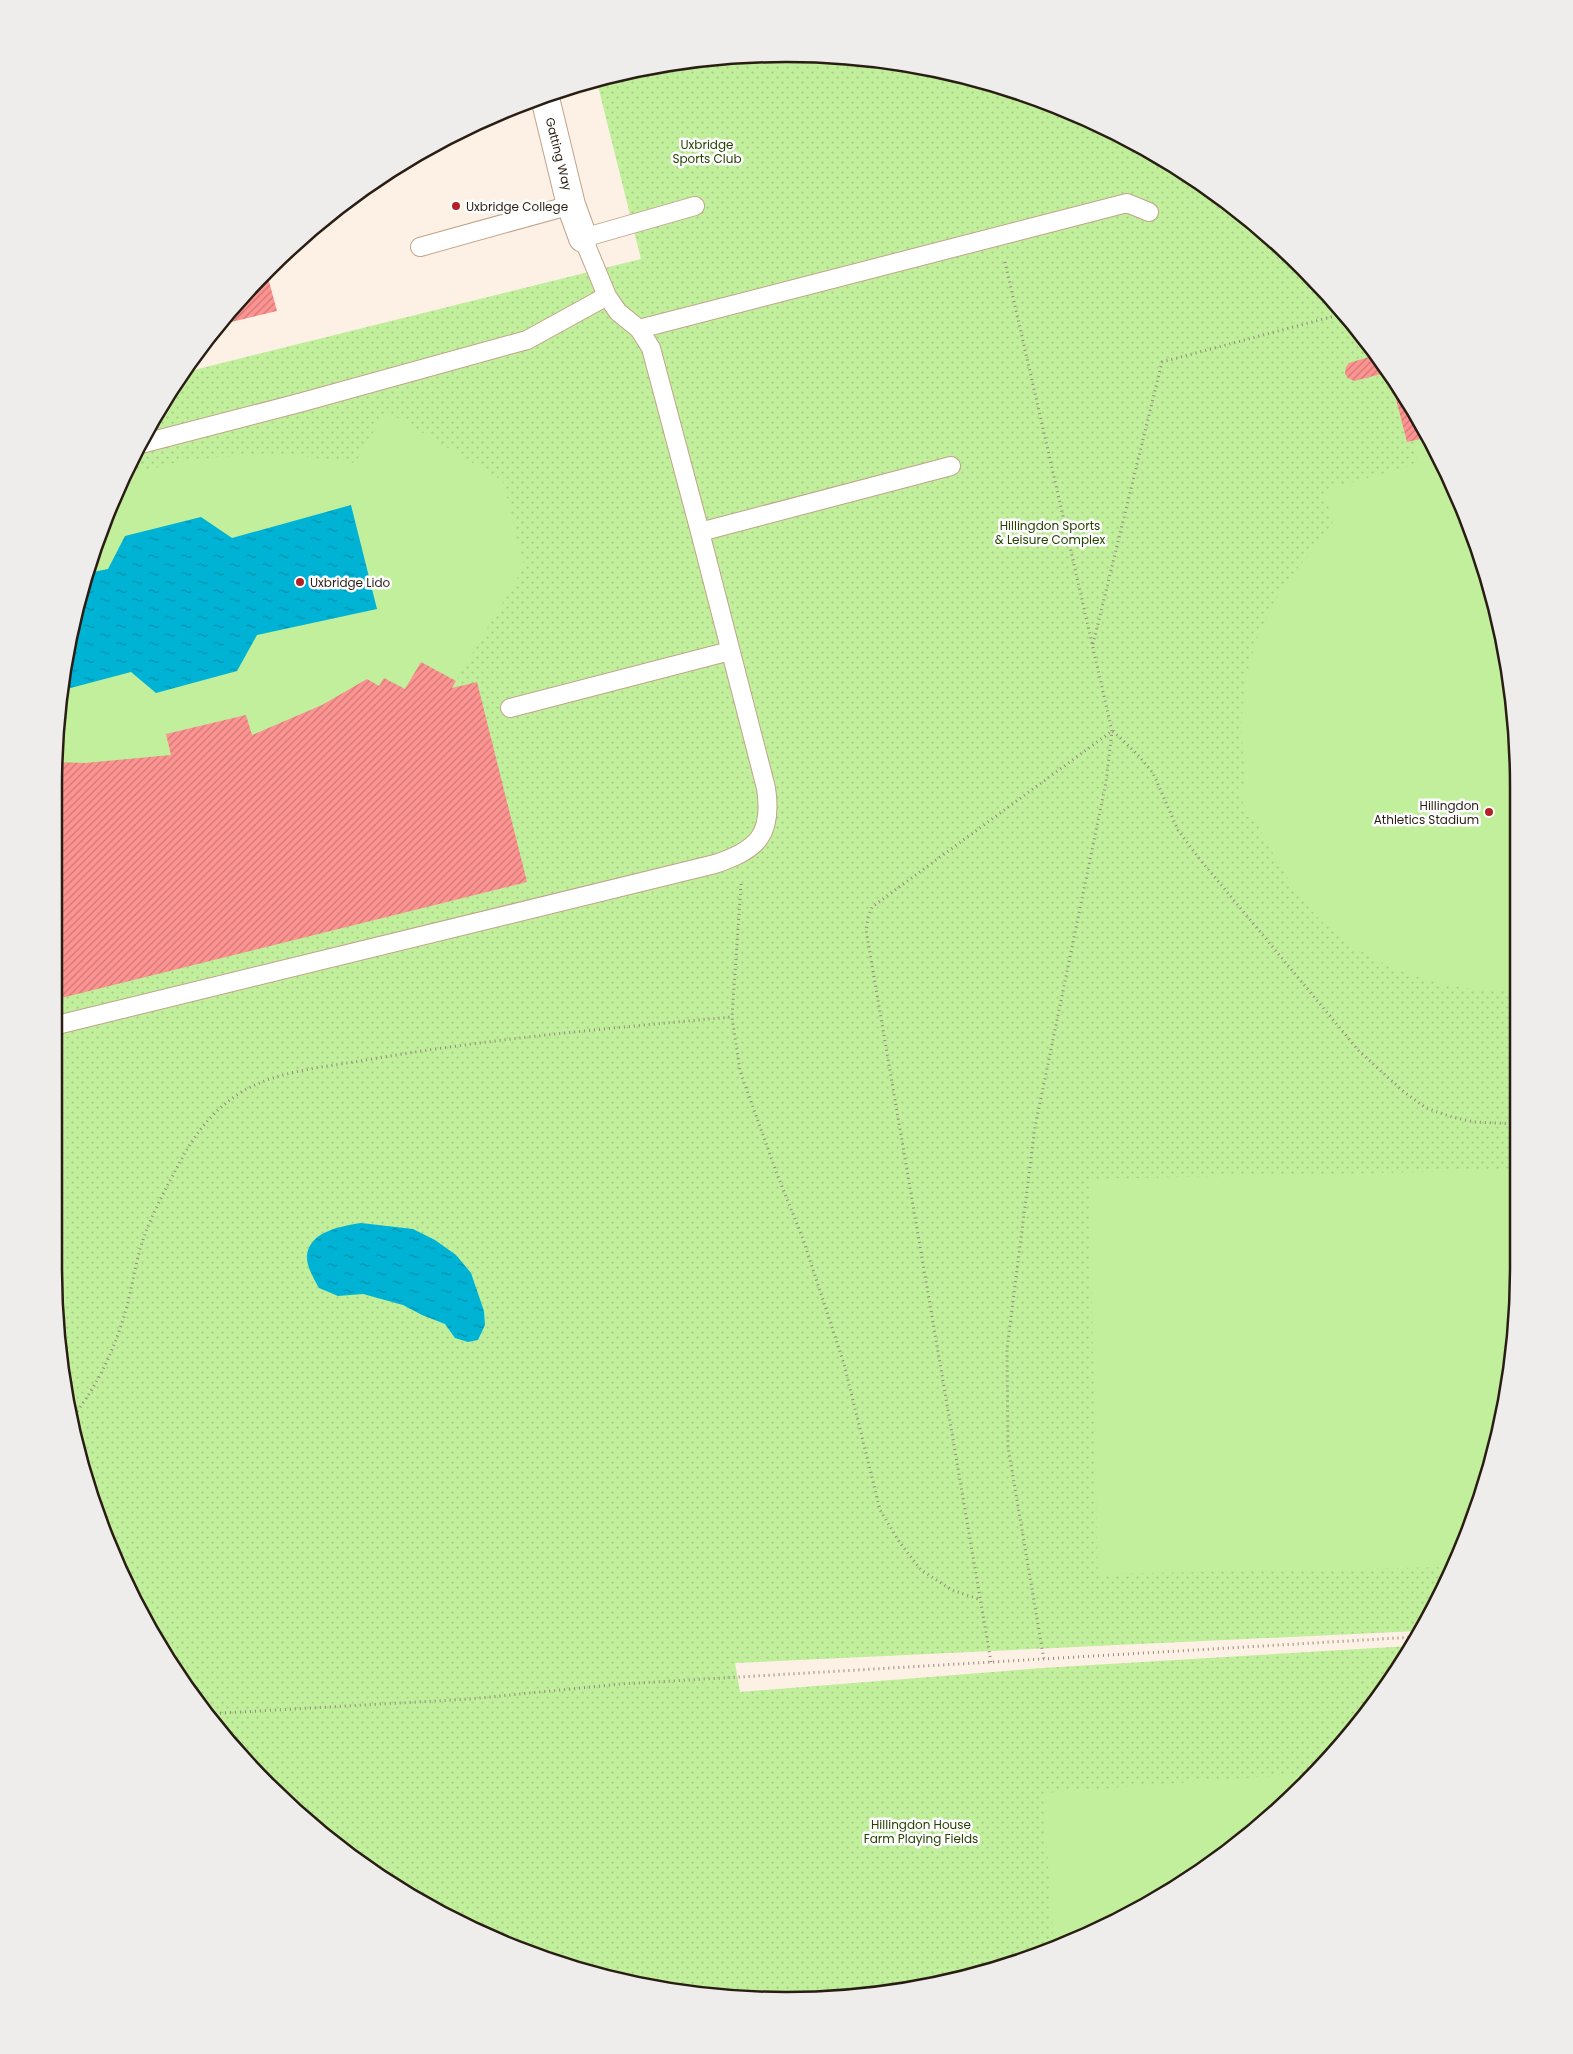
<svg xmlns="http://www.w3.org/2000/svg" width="1573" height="2054" font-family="Poppins,sans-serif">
	<defs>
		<pattern id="park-dots" width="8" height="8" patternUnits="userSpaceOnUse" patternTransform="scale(1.25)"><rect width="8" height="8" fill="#c1ef9c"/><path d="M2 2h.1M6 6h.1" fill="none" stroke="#a6cc86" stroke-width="1.8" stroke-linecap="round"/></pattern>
		<pattern id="water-ripples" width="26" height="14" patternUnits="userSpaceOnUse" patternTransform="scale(1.25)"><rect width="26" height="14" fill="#00b3d5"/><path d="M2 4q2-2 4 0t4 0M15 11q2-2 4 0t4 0" fill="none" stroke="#0391ac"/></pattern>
		<pattern id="building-hatch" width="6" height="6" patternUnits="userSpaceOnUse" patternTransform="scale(1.25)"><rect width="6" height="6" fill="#fd9492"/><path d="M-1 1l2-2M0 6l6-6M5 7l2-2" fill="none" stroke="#cd7876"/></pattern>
	</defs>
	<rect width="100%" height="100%" fill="#fdf0e5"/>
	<path fill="url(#park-dots)" d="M787,54L930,68L1067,110L1194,177L1305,269L1396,380L1480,551L1513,691L1519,1267L1513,1363L1480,1503L1417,1631L735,1663L740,1692L1042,1668L1410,1646L1396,1674L1304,1786L1193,1877L1067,1944L976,1975L882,1994L787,2000L691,1994L597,1975L506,1945L420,1902L341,1849L269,1786L205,1714L152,1634L110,1548L79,1457L60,1363L55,739L79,597L129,463L186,372L641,259L597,82L644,68Z"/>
	<path fill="#c1ef9c" d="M386,411L503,481L524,567L456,681L421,662L405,689L385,678L379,686L367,679L322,705L252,735L246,716L166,734L171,755L85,763L55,762V739L79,597L124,476L174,463L219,457L279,454L355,463Z
		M1421,430L1480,551L1513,691L1516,991C1436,993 1348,962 1299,895C1281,870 1267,844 1254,816L1247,817L1238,787L1247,784C1229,681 1258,600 1334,529L1324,490L1418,464L1411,432Z
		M1518,1170L1519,1267L1513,1363L1480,1503L1449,1567L1098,1574L1089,1179Z
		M1315,1773L1304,1786L1193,1877L1067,1944L1054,1949L1043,1793Z"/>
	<path fill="url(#water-ripples)" d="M351,505L377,609L257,635L237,671L156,693L131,672L63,690L79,597L88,573L108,569L125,536L201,517L232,538Z
		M361,1223L413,1229L435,1240L456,1255L471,1273L484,1311L485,1325L478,1340L468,1342L455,1338L445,1324L422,1315L403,1305L363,1294L338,1296L319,1288C314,1279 306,1266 307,1255C310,1231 342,1226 361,1223Z"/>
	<path fill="url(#building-hatch)" d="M267,274L277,311L219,325L261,281Z
		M1376,355L1396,380L1425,438L1407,442L1389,372L1354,381L1348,378L1345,374L1346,367L1349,363Z
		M421,662L456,681L452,688L477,682L527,882L57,999L55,762L85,763L171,755L166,734L246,715L252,735L322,705L367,679L379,686L384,678L405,689Z"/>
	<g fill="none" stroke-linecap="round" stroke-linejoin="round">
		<defs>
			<path id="service" d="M420,247L571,205
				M639,329L1127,203L1149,212
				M141,444L299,403L527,340L607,296
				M700,532L951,466
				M510,708L730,651
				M57,1025L715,864C758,850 773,834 766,788L700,532L651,348L639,329L618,312L607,296L583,238L695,206"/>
			<path id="minor" d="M545,98L571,205L583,238"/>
		</defs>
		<use href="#service" stroke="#c1a48a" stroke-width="20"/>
		<use href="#minor" stroke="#c1a48a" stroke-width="30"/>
		<path stroke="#95897e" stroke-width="3" stroke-dasharray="1 4" stroke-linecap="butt" d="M1005,262L1112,731L1106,782L1035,1127L1007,1349L1008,1447L1044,1660
			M1371,349L1373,356
			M1093,644L1162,362L1342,314
			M1113,731L1138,755L1153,773L1178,830L1198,857L1359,1051L1404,1092L1426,1108L1452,1117L1474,1122L1518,1124
			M741,884L732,1017L740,1071L777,1174L803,1239L844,1364L880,1510L900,1543L921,1570L952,1590L981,1600
			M71,1419C98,1386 116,1346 127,1306C133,1283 136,1259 144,1237C152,1214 168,1184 180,1162C195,1133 215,1108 243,1091C280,1070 326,1067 366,1060C487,1039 610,1028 732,1017
			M991,1662L866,930L868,918L872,907L1112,731
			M205,1714L470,1699L621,1684L1414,1637"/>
		<use href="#service" stroke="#fff" stroke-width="18"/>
		<use href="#minor" stroke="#fff" stroke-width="28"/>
	</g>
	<g fill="#b22125" stroke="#fff" stroke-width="2">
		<circle cx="456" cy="206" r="5"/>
		<circle cx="300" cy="582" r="5"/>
		<circle cx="1489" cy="812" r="5"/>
	</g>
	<g text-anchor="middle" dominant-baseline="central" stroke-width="5" stroke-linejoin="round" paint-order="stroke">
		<g font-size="12" fill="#254201" stroke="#fff">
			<text x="707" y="144">Uxbridge<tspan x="707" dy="14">Sports Club</tspan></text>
			<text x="1050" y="525">Hillingdon Sports<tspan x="1050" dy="14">&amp; Leisure Complex</tspan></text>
			<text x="921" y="1824">Hillingdon House<tspan x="921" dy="14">Farm Playing Fields</tspan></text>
		</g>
		<g font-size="12" fill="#2a1e14" stroke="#fff">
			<text transform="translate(559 154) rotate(76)">Gatting Way</text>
		</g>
		<g font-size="12" fill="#2a1e14" stroke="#fff" text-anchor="start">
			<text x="466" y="206">Uxbridge College</text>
			<text x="310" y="582">Uxbridge Lido</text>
			<text x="1479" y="805" text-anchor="end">Hillingdon<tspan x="1479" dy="14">Athletics Stadium</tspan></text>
		</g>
	</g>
	<path d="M0 0H1573V2054H0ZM786 62H786A724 724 0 0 1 1510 786V1268A724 724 0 0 1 786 1992H786A724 724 0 0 1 62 1268V786A724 724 0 0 1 786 62Z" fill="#eeedec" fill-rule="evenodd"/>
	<path fill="none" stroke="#2a1e14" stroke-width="2.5" d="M786 62H786A724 724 0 0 1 1510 786V1268A724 724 0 0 1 786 1992H786A724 724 0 0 1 62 1268V786A724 724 0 0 1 786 62Z"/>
</svg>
